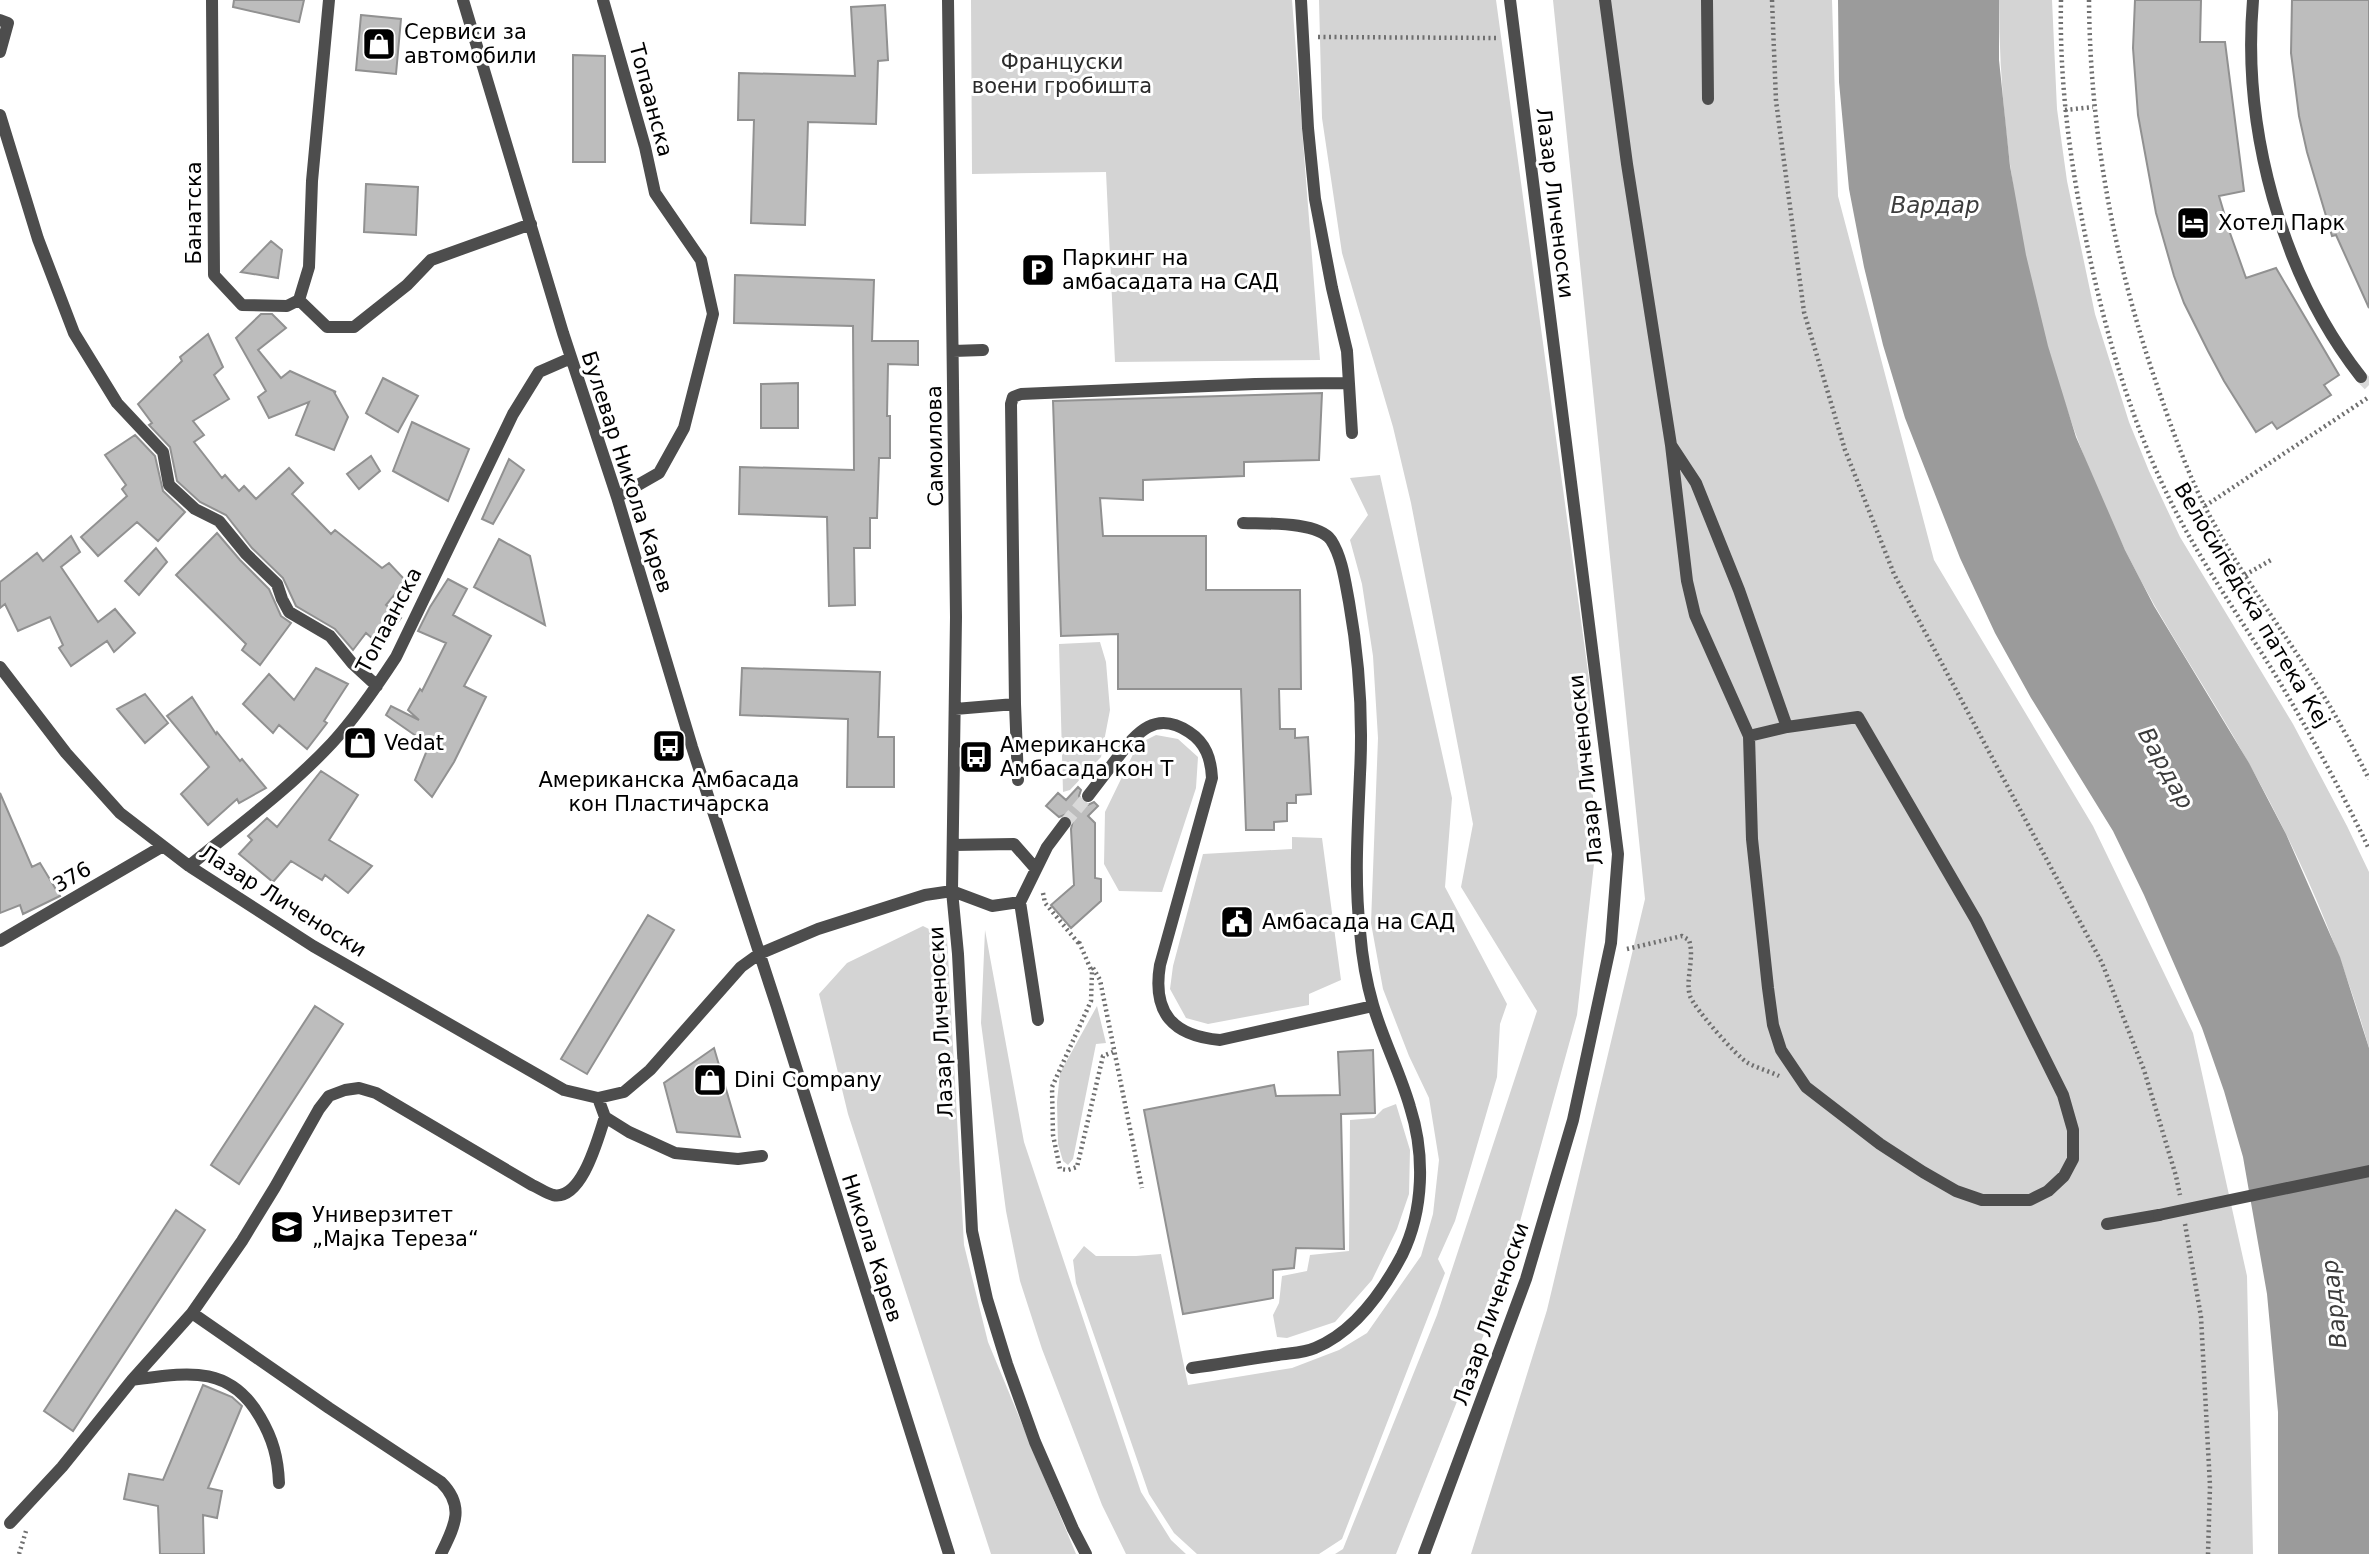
<svg xmlns="http://www.w3.org/2000/svg" width="2369" height="1554" font-family="'DejaVu Sans',sans-serif">
	<rect width="100%" height="100%" fill="#fff"/>
	<path fill="#d4d4d4" d="M971,0H1292L1320,360L1115,362L1106,172L972,174Z
		M1319,0H1496L1589,679L1595,855L1577,1015L1500,1294L1396,1554H1335L1343,1549L1437,1315L1537,1011L1461,887L1473,824L1411,503L1393,427L1342,253L1322,118Z
		M1553,0H1832L1838,196L1934,560L2093,826L2193,1033L2247,1276L2253,1554H1471L1547,1310L1645,899Z
		M1999,0H2052L2057,109L2067,181L2095,314L2129,422L2149,471L2180,537L2293,724L2347,826L2369,872V1048C2341,949 2299,852 2248,762C2209,691 2162,625 2126,552C2043,385 1999,186 1999,0Z
		M1380,475L1452,798L1445,887L1507,1004L1500,1024L1497,1077L1455,1221L1438,1259L1445,1273L1342,1539L1319,1554H1197L1174,1533L1149,1494L1076,1283L1073,1260L1084,1246L1096,1256H1136L1161,1254L1188,1385L1292,1368L1339,1350L1367,1333L1421,1256L1433,1214L1439,1160L1429,1098L1409,1056L1383,989L1371,923L1378,738L1373,656L1362,584L1350,540L1368,515L1350,478Z
		M1100,642L1106,662L1110,710L1101,757L1070,790L1063,792L1059,644Z
		M1156,735L1178,739L1198,757L1196,788L1162,892L1119,891L1104,864L1105,812L1138,744Z
		M1292,837L1322,838L1341,980L1309,994V1005L1208,1024L1186,1018L1170,989L1173,966L1203,854L1292,849Z
		M923,926L947,938L964,1245L988,1342L1076,1554H991L848,1114L819,994L847,963Z
		M985,930L1024,1142L1141,1492L1171,1540L1186,1554H1126L1102,1505L1042,1349L1020,1281L1006,1211L981,1023Z
		M1097,1006L1106,1043L1096,1044L1073,1159L1068,1165L1063,1161L1058,1144L1057,1102L1060,1073Z
		M1396,1104L1410,1150L1409,1194L1397,1229L1372,1280L1335,1322L1287,1338L1277,1337L1273,1315L1279,1303L1282,1276L1307,1271L1310,1255L1349,1251L1350,1120L1374,1118L1383,1109Z"/>
	<path fill="#9b9b9b" d="M1838,0H1999V60L2010,166L2026,255L2048,346L2076,437L2125,550L2154,606L2249,763L2286,834L2340,957L2369,1048V1554H2278V1412L2267,1294L2243,1157L2224,1091L2202,1028L2144,895L2113,831L2031,698L1995,633L1960,558L1905,418L1883,345L1864,267L1849,189L1839,82Z"/>
	<path fill="#bdbdbd" stroke="#919191" stroke-width="2" d="M234,0H304L299,22L233,7Z
		M2135,0H2201L2200,42H2225L2244,191L2219,196L2230,233L2246,278L2276,268L2339,375L2324,385L2331,395L2277,429L2272,422L2256,432L2224,381L2208,351L2184,303L2174,276L2156,213L2138,115L2133,48Z
		M2292,0H2369V308L2336,235L2332,236L2307,152L2299,116L2291,53Z
		M885,5L888,60L878,61L876,124L808,122L805,225L751,223L754,120H738L739,73L855,76L851,7Z
		M361,15L401,19L396,74L356,70Z
		M573,55L605,56V162H573Z
		M366,184L418,187L416,235L364,232Z
		M271,241L282,250L278,278L241,272Z
		M735,275L874,280L872,341H918V365L888,364L887,416H890V458H879L877,518H870V548H854L855,605L829,606L827,517L739,514L740,467L854,470L853,326L734,323Z
		M261,314H272L286,328L258,350L281,378L290,371L336,392H334L348,417L334,450L296,435L309,402L269,418L258,397L266,391L236,338Z
		M208,334L223,367L214,375L229,399L193,421L204,435L194,442L222,478L225,475L239,491L244,486L256,499L289,468L303,483L292,494L331,534L335,530L382,568L389,563L406,581L386,605L401,618L380,645L366,633L353,650L335,629L296,606L283,578L252,548L226,515L200,502L177,481L170,447L149,425L152,423L138,404L182,361L180,357Z
		M383,378L418,396L398,432L366,413Z
		M798,383V428H761V384Z
		M1322,393L1319,460L1244,462V476L1143,480V500L1100,498L1103,536H1206V590H1300L1301,689H1279L1280,729H1295V738L1308,737L1311,794L1296,795V803H1287V821L1274,822V830H1246L1241,689H1118V634L1061,636L1053,401Z
		M412,422L469,449L448,501L393,471Z
		M135,435L155,456L163,491L185,512L158,541L137,522L98,556L81,537L127,496L122,489L126,485L105,455Z
		M371,456L380,471L359,489L347,474Z
		M509,459L524,470L493,524L482,519Z
		M217,533L240,560L269,589L281,616L291,623L260,665L242,650L246,644L176,575Z
		M71,536L80,552L61,567L98,622L115,609L135,633L114,652L107,641L71,666L59,648L63,645L50,617L18,631L5,604L0,608V582L37,553L43,561Z
		M499,539L530,556L545,625L474,587Z
		M156,548L167,562L139,595L125,581Z
		M448,579L467,589L453,615L491,636L464,686L486,697L454,762L432,797L415,780L429,745L386,715L391,706L419,720L408,710L420,689L422,691L446,643L418,631L430,607Z
		M316,668L348,684L324,721L327,723L307,749L279,725L273,733L243,704L269,674L294,700Z
		M742,668L880,672L878,737H894V787H847L848,719L740,715Z
		M145,694L168,723L145,743L117,709Z
		M192,697L216,734L217,732L240,761L242,759L266,788L239,803L237,799L208,825L181,794L209,767L167,716Z
		M321,771L358,795L329,840L372,866L348,893L325,875L322,880L291,861L273,882L239,854L252,840L248,836L267,818L277,827Z
		M1078,787L1081,790L1079,796L1082,802L1088,805L1094,802L1098,806L1088,816L1095,823V878L1101,879V901L1071,928L1051,905L1074,885L1071,829L1073,820L1067,814L1059,817L1046,806L1058,793L1066,800Z
		M0,793L32,867L40,863L60,896L23,914L20,905L0,913Z
		M648,915L674,930L587,1074L561,1059Z
		M315,1006L343,1024L239,1184L211,1165Z
		M714,1048L740,1137L677,1132L664,1083Z
		M1373,1050L1375,1113L1341,1114L1344,1249L1296,1248L1294,1268L1273,1270V1298L1183,1314L1144,1110L1274,1085L1276,1096L1340,1095L1338,1052Z
		M176,1210L205,1230L73,1431L44,1411Z
		M203,1385L232,1397L242,1406L208,1488L222,1491L217,1518L203,1515L204,1554H160L158,1506L124,1499L129,1474L163,1480Z"/>
	<g fill="none" stroke-linecap="round" stroke-linejoin="round">
		<path stroke="#d9d9d9" stroke-width="12" stroke-dasharray="12 6" stroke-linecap="butt" d="M2361,377L2369,385
			M1065,823L1088,796"/>
		<path stroke="#6f6f6f" stroke-width="4.5" stroke-dasharray="2 3.5" stroke-linecap="butt" d="M1772,0L1776,101L1804,312L1845,450L1894,574L2102,963L2144,1070L2176,1176L2180,1195
			M2061,0C2059,89 2072,176 2091,263C2109,345 2134,428 2172,504C2202,564 2241,619 2276,676C2310,733 2341,790 2369,849
			M2089,0C2090,136 2115,266 2160,394C2173,432 2187,471 2205,507C2236,567 2276,621 2312,677C2333,710 2352,745 2369,779
			M1318,37L1498,38
			M2065,110L2093,107
			M2205,506L2369,397
			M2245,575L2271,560
			M1043,893L1045,903L1080,945
			M1079,942L1092,972L1091,1001L1052,1087L1053,1135L1060,1169L1068,1170L1077,1167L1103,1056L1113,1052
			M1627,949L1682,936L1689,940C1695,958 1685,980 1690,996C1695,1009 1736,1056 1748,1063C1757,1068 1769,1071 1779,1076
			M1093,968L1100,980L1142,1188
			M2185,1224L2201,1317L2210,1486L2208,1554
			M19,1554L26,1531"/>
		<path stroke="#4d4d4d" stroke-width="12" d="M212,0L214,275L242,305L287,306L299,300L309,267L312,181L329,0
			M463,0L563,333L617,497L692,747L777,1007L949,1554
			M603,0L645,147L655,193L701,260L713,314L684,428L659,473L617,497
			M948,0L956,617L952,891L958,954L972,1231L987,1299L1007,1364L1035,1442L1073,1529L1086,1554
			M1301,0L1308,128L1315,199L1332,288L1347,351L1352,433
			M1605,0L1627,164L1671,445L1696,483L1739,590L1787,727L1749,736
			M1707,0L1708,99
			M2253,0C2242,128 2281,275 2361,377
			M0,20L8,23L0,52
			M0,115L38,239L74,333L117,403L163,452L169,485L195,509L219,521L246,554L277,584L282,599L289,612L330,636L352,663L377,686
			M299,300L327,327H354L407,285L431,260L531,224
			M953,351L983,350
			M1671,445L1687,581L1695,615L1749,736L1752,839L1768,988L1773,1025L1781,1050L1806,1087L1880,1144L1923,1172L1956,1191L1982,1200H2030L2048,1191L2064,1176L2073,1159V1130L2063,1095L1976,920L1858,717L1787,727
			M0,667L66,753L120,813L189,866L313,946L564,1090L598,1098L624,1092L650,1070L741,967L759,954L818,929L925,895L952,891L992,906L1020,902L1047,847L1065,823
			M955,709L1015,704
			M1018,780L1015,704L1011,404L1013,397L1021,394L1255,384L1349,383
			M1088,796C1098,783 1108,770 1118,757C1137,732 1156,710 1189,732C1206,743 1211,759 1212,778L1160,965C1152,1013 1173,1036 1220,1040L1373,1006
			M953,845L1014,844L1036,869
			M189,866C238,826 289,789 332,743C356,717 377,686 396,657L513,414L539,372L571,358
			M1020,902L1038,1020
			M0,941L163,846
			M598,1098L605,1117L629,1132L675,1153L738,1159L762,1156
			M2107,1224L2159,1215
			M192,1313L329,1408L441,1482C466,1507 454,1527 441,1554
			M1192,1368C1221,1364 1249,1359 1278,1355C1290,1353 1304,1353 1315,1348C1354,1332 1383,1291 1402,1255C1424,1210 1425,1154 1410,1107C1400,1072 1383,1040 1373,1005C1366,981 1362,956 1360,931C1354,878 1358,826 1360,774C1363,717 1359,658 1349,602C1345,581 1342,557 1331,540C1317,521 1264,524 1243,523
			M132,1380C185,1373 229,1363 260,1417C273,1439 278,1458 279,1483
			M10,1523L62,1467L132,1380L192,1313L242,1241L275,1187L319,1109L329,1096L345,1090L359,1088L376,1093L532,1185C539,1188 546,1193 553,1195C582,1201 598,1138 605,1117
			M1424,1554L1526,1279L1573,1120L1611,943L1618,854L1510,0"/>
		<path stroke="#4d4d4d" stroke-width="12" d="M2159,1215L2369,1171"/>
	</g>
	<defs>
		<symbol id="shop-square" viewBox="-11 -11 22 22"><rect x="-9" y="-9" width="18" height="18" rx="4" fill="#000" stroke="#fff"/><path d="M-5-2.5h2.3a2.7 3.5 0 0 1 5.4 0H5L5.5 6h-11ZM-1.5-2.5h3a1.5 2.3 0 0 0-3 0Z" fill="#fff"/></symbol>
		<symbol id="hotel-square" viewBox="-11 -11 22 22"><rect x="-9" y="-9" width="18" height="18" rx="4" fill="#000" stroke="#fff"/><path d="M-6-4.5h1.5V1H6V5H4.5V3h-9V5H-6ZM-4 0a1.8 1.8 0 1 1 3.6 0ZM.5 0V-2.5h3Q6-2.5 6 0Z" fill="#fff"/></symbol>
		<symbol id="parking-square" viewBox="-11 -11 22 22"><rect x="-9" y="-9" width="18" height="18" rx="4" fill="#000" stroke="#fff"/><path d="M-3.5-5.5H1a3.5 3.5 0 0 1 0 7H-1V5.5H-3.5ZM-1-3.4V-.6H.8a1.4 1.4 0 0 0 0-2.8Z" fill="#fff"/></symbol>
		<symbol id="bus-square" viewBox="-11 -11 22 22"><rect x="-9" y="-9" width="18" height="18" rx="4" fill="#000" stroke="#fff"/><path d="M-5-6H5V4H4V6H2V4H-2V6H-4V4H-5ZM-3.5-4V0h7V-4ZM-3.5 1.2v1.5H-2V1.2ZM2 1.2v1.5H3.5V1.2Z" fill="#fff"/></symbol>
		<symbol id="civic-square" viewBox="-11 -11 22 22"><rect x="-9" y="-9" width="18" height="18" rx="4" fill="#000" stroke="#fff"/><path d="M-.6-6.5H3V-4.5H.6V-3L4-1V1h2V6H-6V1h2V-1L-.6-3ZM-1.2 2.5V6h2.4V2.5Z" fill="#fff"/></symbol>
		<symbol id="university-square" viewBox="-11 -11 22 22"><rect x="-9" y="-9" width="18" height="18" rx="4" fill="#000" stroke="#fff"/><path d="M0-5L7-2L0 1L-7-2ZM-4 1L0 2.5L4 1V4Q0 6-4 4Z" fill="#fff"/></symbol>
	</defs>
	<g fill-rule="evenodd">
		<use href="#shop-square" x="360" y="25" width="38" height="38"/>
		<use href="#hotel-square" x="2174" y="204" width="38" height="38"/>
		<use href="#parking-square" x="1019" y="251" width="38" height="38"/>
		<use href="#shop-square" x="341" y="724" width="38" height="38"/>
		<use href="#bus-square" x="650" y="727" width="38" height="38"/>
		<use href="#bus-square" x="957" y="738" width="38" height="38"/>
		<use href="#civic-square" x="1218" y="903" width="38" height="38"/>
		<use href="#shop-square" x="691" y="1061" width="38" height="38"/>
		<use href="#university-square" x="268" y="1208" width="38" height="38"/>
	</g>
	<g text-anchor="middle" dominant-baseline="central" stroke-width="6" stroke-linejoin="round" paint-order="stroke">
		<g font-size="21" fill="#000" stroke="#fff" text-anchor="start">
			<text x="404" y="32">Сервиси за<tspan x="404" dy="24">автомобили</tspan></text>
			<text x="2218" y="223">Хотел Парк</text>
			<text x="1062" y="258">Паркинг на<tspan x="1062" dy="24">амбасадата на САД</tspan></text>
			<text x="384" y="743">Vedat</text>
			<text x="1000" y="745">Американска<tspan x="1000" dy="24">Амбасада кон Т</tspan></text>
			<text x="669" y="780" text-anchor="middle">Американска Амбасада<tspan x="669" dy="24">кон Пластичарска</tspan></text>
			<text x="1262" y="922">Амбасада на САД</text>
			<text x="734" y="1080">Dini Company</text>
			<text x="312" y="1215">Универзитет<tspan x="312" dy="24">„Мајка Тереза“</tspan></text>
		</g>
		<g font-size="21" fill="#2b2b2b" stroke="#fff">
			<text x="1062" y="62">Француски<tspan x="1062" dy="24">воени гробишта</tspan></text>
		</g>
		<g font-size="21" fill="#000" stroke="#fff">
			<text transform="translate(651 100) rotate(75)">Топаанска</text>
			<text transform="translate(1555 203) rotate(83)">Лазар Личеноски</text>
			<text transform="translate(194 213) rotate(-90)">Банатска</text>
			<text transform="translate(935 446) rotate(-91)">Самоилова</text>
			<text transform="translate(627 472) rotate(72)">Булевар Никола Карев</text>
			<text transform="translate(2252 605) rotate(59)">Велосипедска патека Кеј</text>
			<text transform="translate(389 620) rotate(-62)">Топаанска</text>
			<text transform="translate(1586 770) rotate(-96)">Лазар Личеноски</text>
			<text transform="translate(72 877) rotate(-30)">376</text>
			<text transform="translate(283 901) rotate(32)">Лазар Личеноски</text>
			<text transform="translate(941 1022) rotate(-93)">Лазар Личеноски</text>
			<text transform="translate(872 1248) rotate(72)">Никола Карев</text>
			<text transform="translate(1491 1314) rotate(-71)">Лазар Личеноски</text>
		</g>
		<g font-size="23" font-style="italic" fill="#3c3c3c" stroke="#fff">
			<text x="1935" y="205">Вардар</text>
			<text transform="translate(2166 768) rotate(61)">Вардар</text>
			<text transform="translate(2334 1304) rotate(-96)">Вардар</text>
		</g>
	</g>
</svg>
